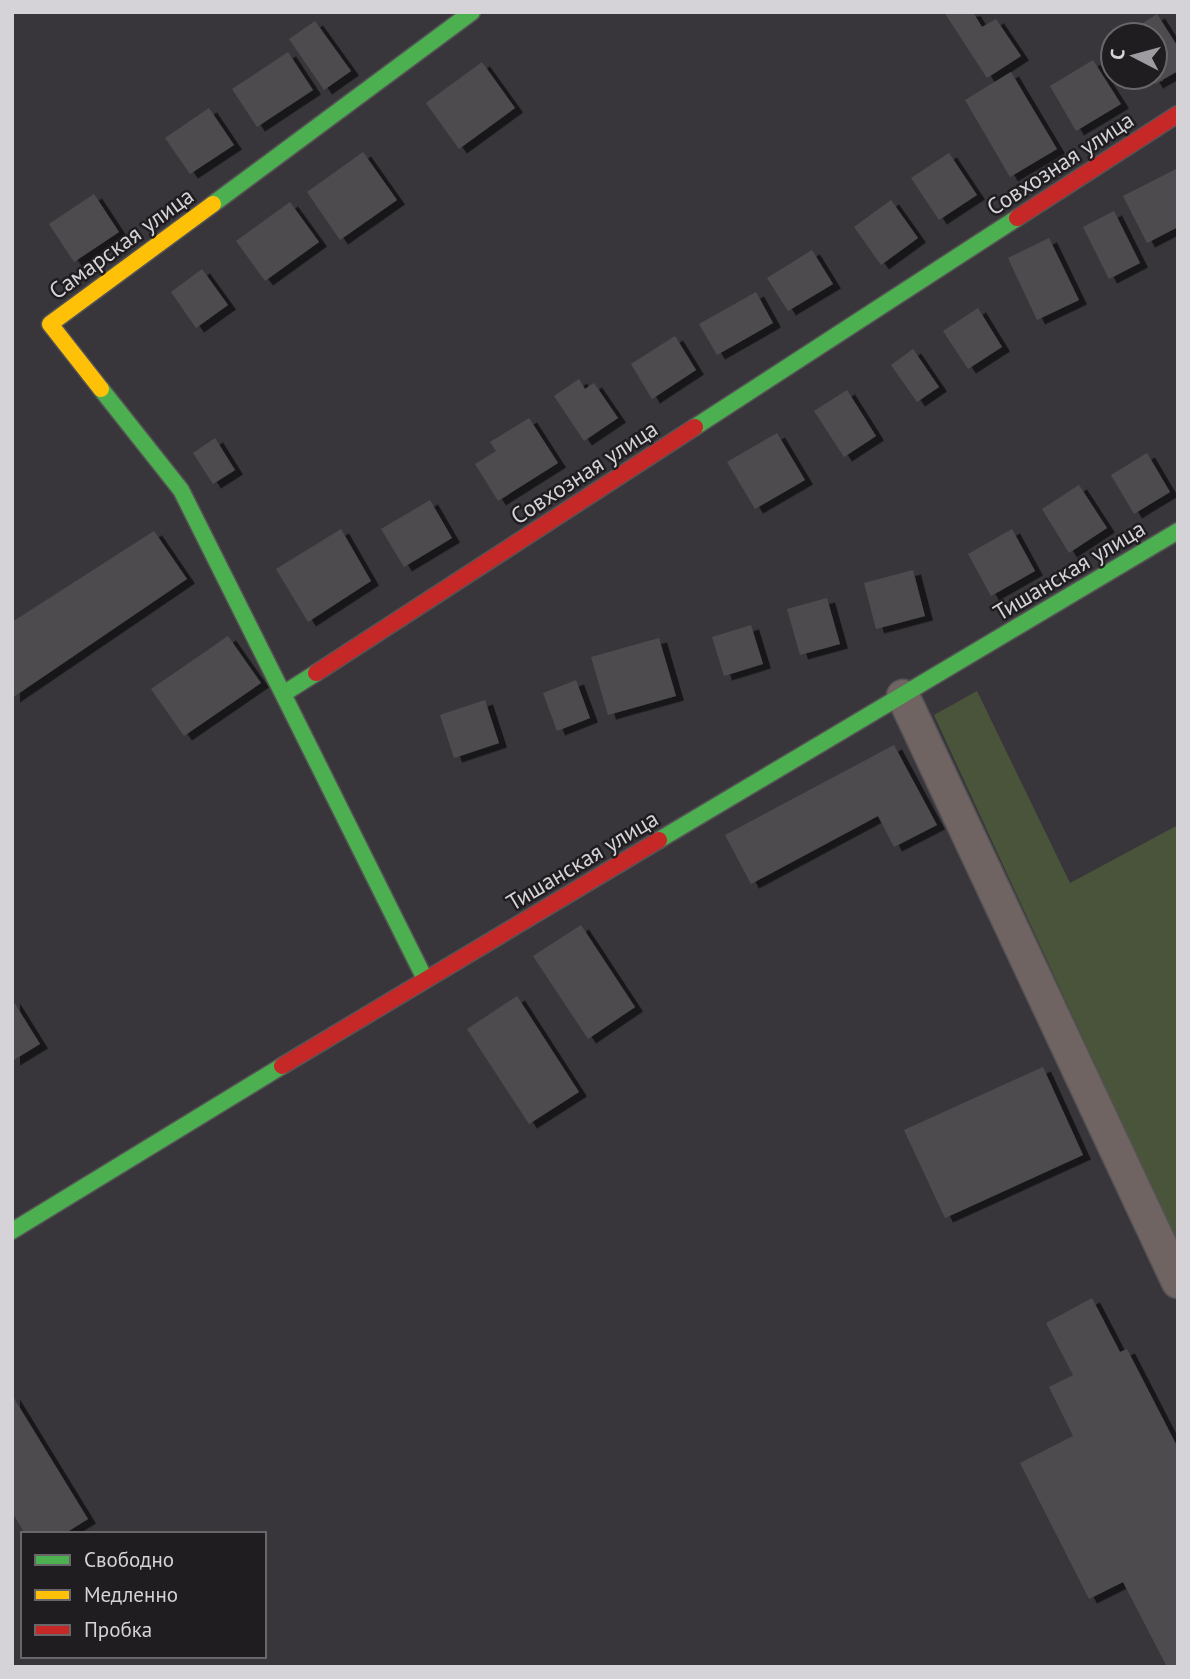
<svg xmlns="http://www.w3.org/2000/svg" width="1190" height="1679" font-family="'PT Sans',sans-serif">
	<defs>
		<filter id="shadow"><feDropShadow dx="8" dy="4.5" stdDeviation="0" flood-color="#0009"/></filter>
	</defs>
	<rect width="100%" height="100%" fill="#39363b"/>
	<path fill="#49543b" d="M977,691L1070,883L1178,825V1245L934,715Z"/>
	<path fill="#4e4b4e" filter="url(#shadow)" d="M944,12H973L982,27L996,19L1021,56L987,78Z
		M1157,14L1178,47V71L1155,84L1151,77H1155V35H1124Z
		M315,21L351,71L324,90L289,39Z
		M288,52L313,90L257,127L232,89Z
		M1093,60L1121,104L1076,131L1050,86Z
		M482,62L515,108L459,149L426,103Z
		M1011,72L1057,149L1010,177L965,100Z
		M209,108L234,145L190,174L165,138Z
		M363,152L397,200L340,240L307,192Z
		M949,153L977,195L939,220L911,178Z
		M1178,168V227L1147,243L1123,196Z
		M94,194L119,232L74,262L49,224Z
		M891,200L918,238L881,265L854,227Z
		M290,202L319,242L265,281L236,241Z
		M1114,211L1140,263L1109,279L1083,227Z
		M1049,238L1079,300L1037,320L1008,258Z
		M812,250L833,284L788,311L767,278Z
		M202,269L228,305L196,328L171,292Z
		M756,292L773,323L717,355L699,324Z
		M978,308L1002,347L968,369L943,331Z
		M675,336L696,370L652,399L631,364Z
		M913,349L939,387L917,402L891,365Z
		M579,379L585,389L594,383L618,418L584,441L554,396Z
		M847,390L876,436L844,457L814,411Z
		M529,418L558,463L498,501L475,464L496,451L490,442Z
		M777,433L805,480L755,509L727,462Z
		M215,438L235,470L213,484L193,453Z
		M1147,453L1170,492L1134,514L1111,475Z
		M1079,485L1107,528L1069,553L1042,509Z
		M430,500L452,538L404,567L381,529Z
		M341,529L371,581L308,622L276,569Z
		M1012,529L1035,571L991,596L968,554Z
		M154,531L187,579L12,698V622Z
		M913,570L925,616L876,629L864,583Z
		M827,598L840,644L800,655L787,609Z
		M751,625L763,664L724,676L712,637Z
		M228,636L261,683L184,736L151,689Z
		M659,638L676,696L608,715L591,657Z
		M576,680L590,718L557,731L543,693Z
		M485,700L499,743L454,758L440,715Z
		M894,745L937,825L894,847L878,816L751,884L725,835Z
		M581,925L635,1007L588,1039L533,956Z
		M517,996L579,1092L529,1124L467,1029Z
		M12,999L40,1044L12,1061Z
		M1043,1067L1083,1155L945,1218L904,1130Z
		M1092,1298L1120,1352L1127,1349L1178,1448V1667H1167L1123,1582L1089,1599L1020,1463L1073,1436L1049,1387L1073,1375L1046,1323Z
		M12,1395L88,1519L64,1534H25L12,1512Z"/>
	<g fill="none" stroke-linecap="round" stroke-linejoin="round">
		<defs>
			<path id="street" d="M903,696L1178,1282"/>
			<path id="fast" d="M213,204L472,12
				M101,389L181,490L283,694
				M695,427L1017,218
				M316,673L283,694L425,979
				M659,840L1178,531
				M12,1231L282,1066"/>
			<path id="slow" d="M101,389L50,324L213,204"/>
			<path id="jam" d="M1017,218L1178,114
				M316,673L695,427
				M282,1066L659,840"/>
		</defs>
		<use href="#street" stroke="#555356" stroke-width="35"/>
		<use href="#fast" stroke="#555356" stroke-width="19"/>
		<use href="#slow" stroke="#555356" stroke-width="19"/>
		<use href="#jam" stroke="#555356" stroke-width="19"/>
		<use href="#street" stroke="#706463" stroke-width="32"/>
		<use href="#fast" stroke="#4caf50" stroke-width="16"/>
		<use href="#slow" stroke="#ffc107" stroke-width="16"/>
		<use href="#jam" stroke="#c62828" stroke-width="16"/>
	</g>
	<g text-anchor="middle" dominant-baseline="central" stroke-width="5" stroke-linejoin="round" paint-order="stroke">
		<g font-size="23" fill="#d6d3d8" stroke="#201d21">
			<text transform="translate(1060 163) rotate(-33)">Совхозная улица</text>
			<text transform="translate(121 243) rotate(-36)">Самарская улица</text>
			<text transform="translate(584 472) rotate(-33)">Совхозная улица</text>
			<text transform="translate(1069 570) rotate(-31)">Тишанская улица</text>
			<text transform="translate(582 860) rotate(-31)">Тишанская улица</text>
		</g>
	</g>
	<rect width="1190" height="1679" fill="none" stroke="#d6d3d8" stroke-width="28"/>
	<rect x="21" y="1532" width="245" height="126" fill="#201d21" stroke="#69666a" stroke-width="2"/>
	<rect x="35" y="1555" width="35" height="10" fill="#4caf50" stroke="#69666a" stroke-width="2"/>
	<text x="84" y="1567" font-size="21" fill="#d6d3d8">Свободно</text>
	<rect x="35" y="1590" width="35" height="10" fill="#ffc107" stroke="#69666a" stroke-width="2"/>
	<text x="84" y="1602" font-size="21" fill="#d6d3d8">Медленно</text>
	<rect x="35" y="1625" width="35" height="10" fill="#c62828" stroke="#69666a" stroke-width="2"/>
	<text x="84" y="1637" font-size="21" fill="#d6d3d8">Пробка</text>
	<g transform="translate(1134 56) rotate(276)"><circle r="33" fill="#201d21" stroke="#69666a" stroke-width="2"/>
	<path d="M0-5L12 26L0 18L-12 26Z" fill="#9f9ca1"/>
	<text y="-10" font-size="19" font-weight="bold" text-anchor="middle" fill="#d6d3d8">С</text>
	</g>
</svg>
